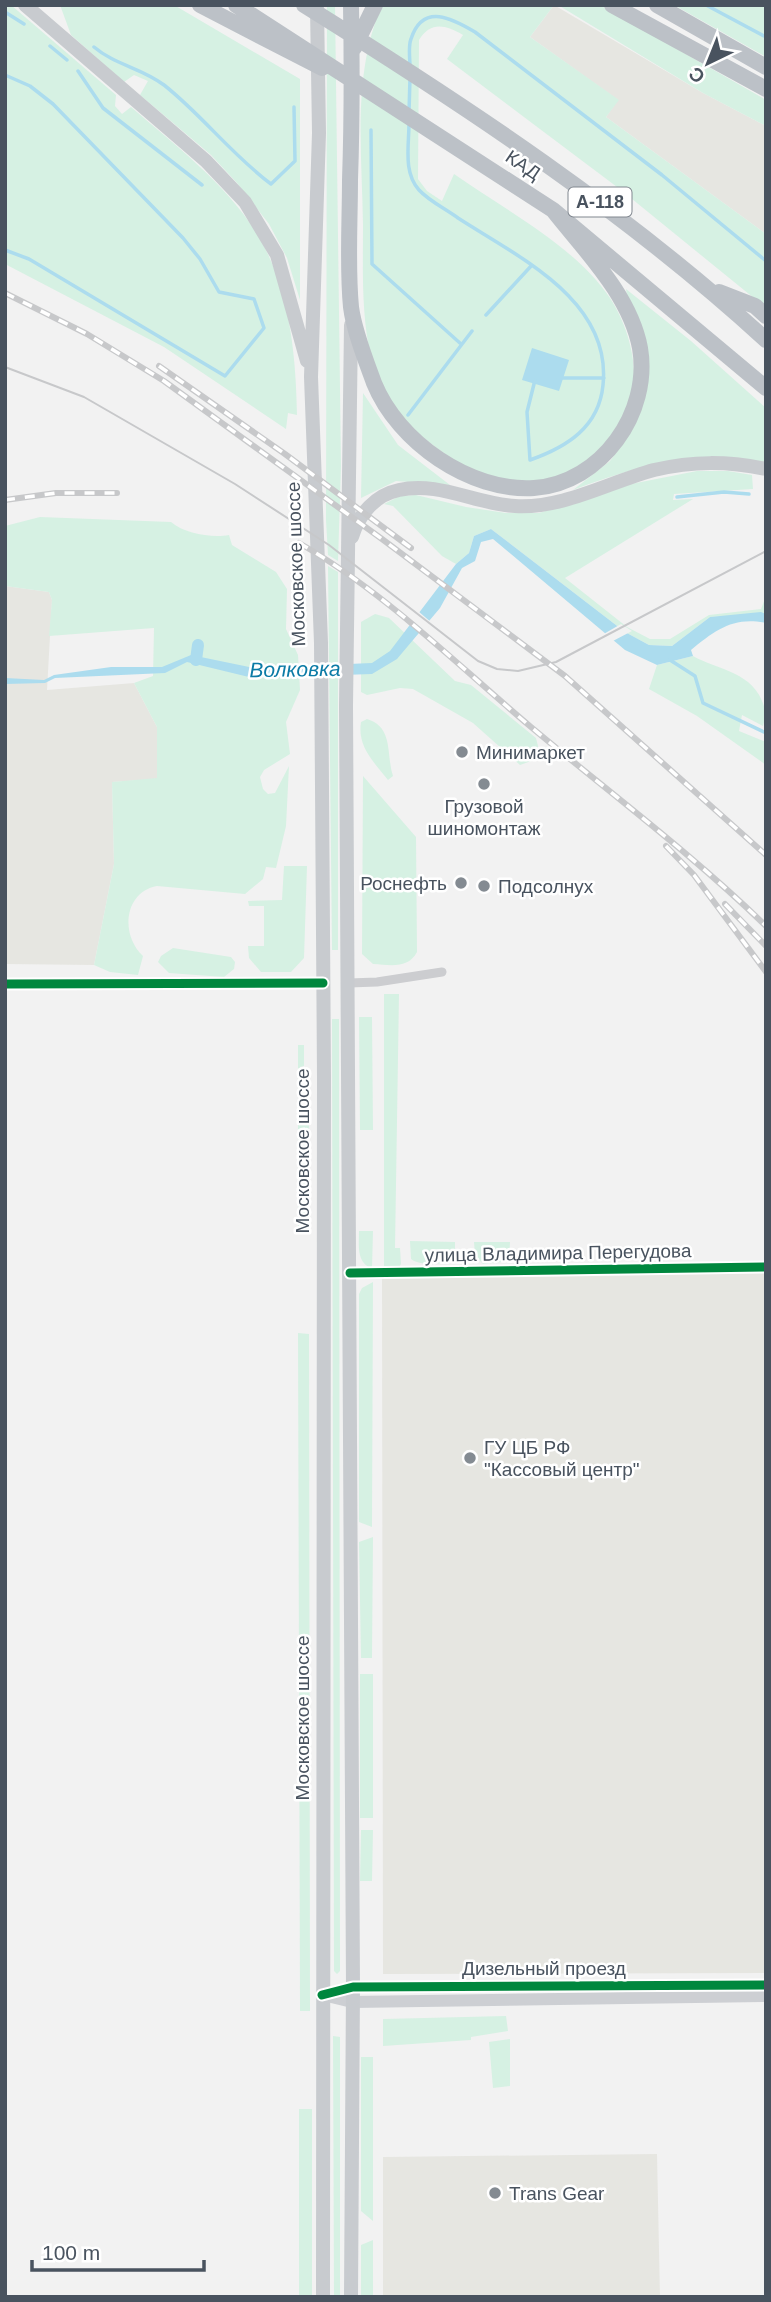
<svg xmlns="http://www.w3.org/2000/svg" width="771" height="2302" font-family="Helvetica,sans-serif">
	<rect width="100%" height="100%" fill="#f2f2f2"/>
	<path fill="#e6e6e1" d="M554,5L703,93L766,126V234L606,117L618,100L530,37Z
		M5,586L49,592L52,600L47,690L134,683L157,727V779L112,782L114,864L94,965L5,964Z
		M766,1273V1973L383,1974L382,1276Z
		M657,2154L660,2297H383V2157Z"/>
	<path fill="#d6f1e3" d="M5,5H11L116,95L115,106L122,114L131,107C176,146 228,185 259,237C290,290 296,356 297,415L288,413L286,429L164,347L5,264Z
		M60,5H174L300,79V300L287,258L269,224L237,183L211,155L140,95L148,81L134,75L124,82L71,35Z
		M327,5H335L341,466L338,561L328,555L326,520Z
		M382,5H554L530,37L619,100L606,117L766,234V308L621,190L447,59L463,35C445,25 431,21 419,40L418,179L427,191L442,201L454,174C505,210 575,246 610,298C625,321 635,352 634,379C630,436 573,489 515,482C483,479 454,462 429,442C402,421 379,392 371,357C361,315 363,267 363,225C362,152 352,73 382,5Z
		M558,5H600L766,100V126L703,93Z
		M674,5H766V57Z
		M626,289L691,341L766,408V463C699,446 636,467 573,490L610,461L625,441L642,402Z
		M363,393L398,445L450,485L396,481L361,498Z
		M697,471H728L752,475L753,489L674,494L673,500L693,499L565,578L627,627L650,639H670L709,615L761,609L766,596V614L710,617L672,646L649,645L625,632L491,529L474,536L469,553L456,564L442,556L393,506L384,504L400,496L416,495L466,507L506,513H539L631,484Z
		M40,517L171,522C185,534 212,538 229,535L232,545L276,572L287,589L286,629L298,655L300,690L286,722L290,754L264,770L260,777L263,789L268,794L275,793L289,766L286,826L276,868L266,867L263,879L245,894L157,886C124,892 120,935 143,956L138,975L110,972L94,965L114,864L112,782L157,778V727L134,683L153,676L154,628L49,636L52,600L49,592L5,586V526Z
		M328,566L338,572V950H332Z
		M375,614L389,618L455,681L471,685L536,738L538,746L534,760L520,765L473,723L413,689L400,688L367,695L361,692V622Z
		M693,656C722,672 759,672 766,715L763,726L742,715L739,731L766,742V765L697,716L649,689L657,665Z
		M367,719C394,727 386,755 393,776L388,780C374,762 357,747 361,722Z
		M363,776L416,837L417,952C408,969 391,965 373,964L362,954Z
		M284,866H307L304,958L291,972H261L249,958L248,946H264V906H249L248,901L282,900Z
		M173,948L231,957L235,962L234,969L224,977L169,973L158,962L161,956Z
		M384,994H399L395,1248H400L401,1264L397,1270H384Z
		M359,1017H372L373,1130H360Z
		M332,1019H339L340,1971L337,1974L334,1971Z
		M298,1045H304V1066L300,1067L304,1097H298Z
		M298,1106H309V1231H298Z
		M359,1231H373L372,1269C356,1262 359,1246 359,1231Z
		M410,1241L455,1242V1257C446,1266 420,1266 411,1259Z
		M474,1242H510L509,1261L483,1264L475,1255Z
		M373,1282L372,1527L359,1522V1294L362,1288Z
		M298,1333L309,1334L310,2011H300Z
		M373,1537L372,1658H361L359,1542Z
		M360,1674H373V1818H360Z
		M361,1830H373L372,1881H360Z
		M506,2016L508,2031L471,2037V2040L383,2046V2019Z
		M333,2036L340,2037V2297H334Z
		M510,2039V2086L493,2088L489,2042Z
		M361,2057H373V2221L361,2211Z
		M299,2109H312V2297H299Z
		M373,2240V2297H361V2245Z"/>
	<path fill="#acdcee" d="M532,348L569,360L559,391L522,380Z
		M491,529L625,632L649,645L672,646L710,617L761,612L766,614V623C734,616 715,630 691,650L693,656L657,665L625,650L493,539L481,542L475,561L462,568L440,608L397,659L372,674L253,678L187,662L165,673L55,678L45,683L5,684V678L44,680L54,675L111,667H162L191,655L254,668L372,663L390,651L456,564L469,553L474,536Z"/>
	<path fill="#f2f2f2" d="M418,611L432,623L425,631L411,620Z
		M621,624L632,631L611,642L602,635Z"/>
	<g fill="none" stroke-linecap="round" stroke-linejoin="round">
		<path stroke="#acdcee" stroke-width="3.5" d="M706,5L766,37
			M5,12L24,24
			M50,46L67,60
			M94,47C115,65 142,68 164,85C202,115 232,155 271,184L295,161L294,107
			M410,67C410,59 408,46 411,39C423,2 453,19 475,32L662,175L766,261
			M78,71L103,108L202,185
			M5,75L30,86L53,104L183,238L200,259L219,292L254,299L264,328L225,376L29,259L5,250
			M409,112L410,78
			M409,123C409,146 403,172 419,190C429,201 446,209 458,218C518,257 612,300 603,385C599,427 567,447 530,460L527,412L535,380
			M371,130L372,264L461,344
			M486,315L532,265
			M558,378H604
			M408,415L472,331
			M677,497L724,492L749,494
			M670,660L695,676L703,703L766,733"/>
		<path stroke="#acdcee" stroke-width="12" d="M196,660L198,645"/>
		<path stroke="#cccdd0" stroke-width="9" d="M349,983L377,982L442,972
			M5,984L323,983
			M350,1273L766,1267"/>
		<path stroke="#cdcfd3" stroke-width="12" d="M322,1995L353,1987L766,1985
			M323,1995L352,2002L766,1996"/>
		<path stroke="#c8cbcf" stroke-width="14" d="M25,5L206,161L245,202L277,255L307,361
			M317,7L319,133L311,377L321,643L324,1076L323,2297
			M352,537C359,514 375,495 399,490C438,481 476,504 515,506C563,509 609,482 654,470C693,461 727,461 766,469
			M351,2297L353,1987L346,706L351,325"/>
		<path stroke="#bcc1c7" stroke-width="16" d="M200,5L322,68
			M236,5L553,210L766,388
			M304,5C466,106 625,211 766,340
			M351,5C352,64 352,122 350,180C350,222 347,266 351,307C354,331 366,361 374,383C398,442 470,492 534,488C602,483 651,412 640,348C630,295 585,251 553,210
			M612,5L766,89
			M657,5L766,67
			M354,48L375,5
			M719,292L755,306L766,316"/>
		<path stroke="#c7c8ca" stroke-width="2" d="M5,367L84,397L235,484L329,545L478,661L497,669L518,671L556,662L766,551"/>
		<defs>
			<path id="rail" d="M5,293L87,334L164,381L382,539L565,676L766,855
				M159,366L285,454L411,548
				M5,500L56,493H117
				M299,543C385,592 455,663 531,727C610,793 692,854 766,926
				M666,846L694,875L766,972
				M725,904L766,946"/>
		</defs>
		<use href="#rail" stroke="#c7c8ca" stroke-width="6"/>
		<use href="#rail" stroke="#fff" stroke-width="3.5" stroke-dasharray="10" stroke-linecap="butt"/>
		<defs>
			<path id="cycleway" d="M5,984L323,983
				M350,1273L766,1267
				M322,1995L353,1987L766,1985"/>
		</defs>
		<use href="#cycleway" stroke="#fff" stroke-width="13"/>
		<use href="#cycleway" stroke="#00873e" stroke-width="9"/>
	</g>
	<g fill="#848b92" stroke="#fff" stroke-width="2.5">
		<circle cx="462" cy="752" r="7"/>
		<circle cx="484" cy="784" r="7"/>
		<circle cx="461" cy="883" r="7"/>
		<circle cx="484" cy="886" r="7"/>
		<circle cx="470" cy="1458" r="7"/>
		<circle cx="495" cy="2193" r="7"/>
	</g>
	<g text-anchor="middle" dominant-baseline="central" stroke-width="5" stroke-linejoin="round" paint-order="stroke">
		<rect fill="#fff" stroke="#80878f" stroke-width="2" x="568.5" y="187.5" width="63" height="29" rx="5"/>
		<g font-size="18" font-weight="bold" fill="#49535f">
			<text x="600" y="202">А-118</text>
		</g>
		<g font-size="19" fill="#49535f" stroke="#fff">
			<text transform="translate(523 165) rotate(34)">КАД</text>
			<text transform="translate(296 564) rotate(-92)">Московское шоссе</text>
			<text transform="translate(302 1151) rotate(-90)">Московское шоссе</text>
			<text transform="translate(558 1253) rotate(-1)">улица Владимира Перегудова</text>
			<text transform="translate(302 1718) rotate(-90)">Московское шоссе</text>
			<text x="544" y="1968">Дизельный проезд</text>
		</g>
		<g font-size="19" fill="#49535f" stroke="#fff" text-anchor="start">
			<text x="476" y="752">Минимаркет</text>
			<text x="484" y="806" text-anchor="middle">Грузовой<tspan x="484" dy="22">шиномонтаж</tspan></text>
			<text x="447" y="883" text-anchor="end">Роснефть</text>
			<text x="498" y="886">Подсолнух</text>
			<text x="484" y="1447">ГУ ЦБ РФ<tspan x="484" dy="22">"Кассовый центр"</tspan></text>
			<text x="509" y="2193">Trans Gear</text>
		</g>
		<g font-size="21" font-style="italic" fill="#0c7ba6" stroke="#fff">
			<text transform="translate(295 669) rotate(-1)">Волковка</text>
		</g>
	</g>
	<rect width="771" height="2302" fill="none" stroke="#49535f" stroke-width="14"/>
	<g transform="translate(708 63) rotate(223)" stroke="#ffffff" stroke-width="5" paint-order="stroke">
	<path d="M0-5L12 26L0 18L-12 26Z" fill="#49535f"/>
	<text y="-10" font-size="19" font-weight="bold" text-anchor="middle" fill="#49535f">С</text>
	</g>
	<path d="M32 2260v10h172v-10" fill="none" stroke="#49535f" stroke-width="3.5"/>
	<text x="42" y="2260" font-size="21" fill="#49535f" stroke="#ffffff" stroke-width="5" paint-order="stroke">100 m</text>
</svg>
